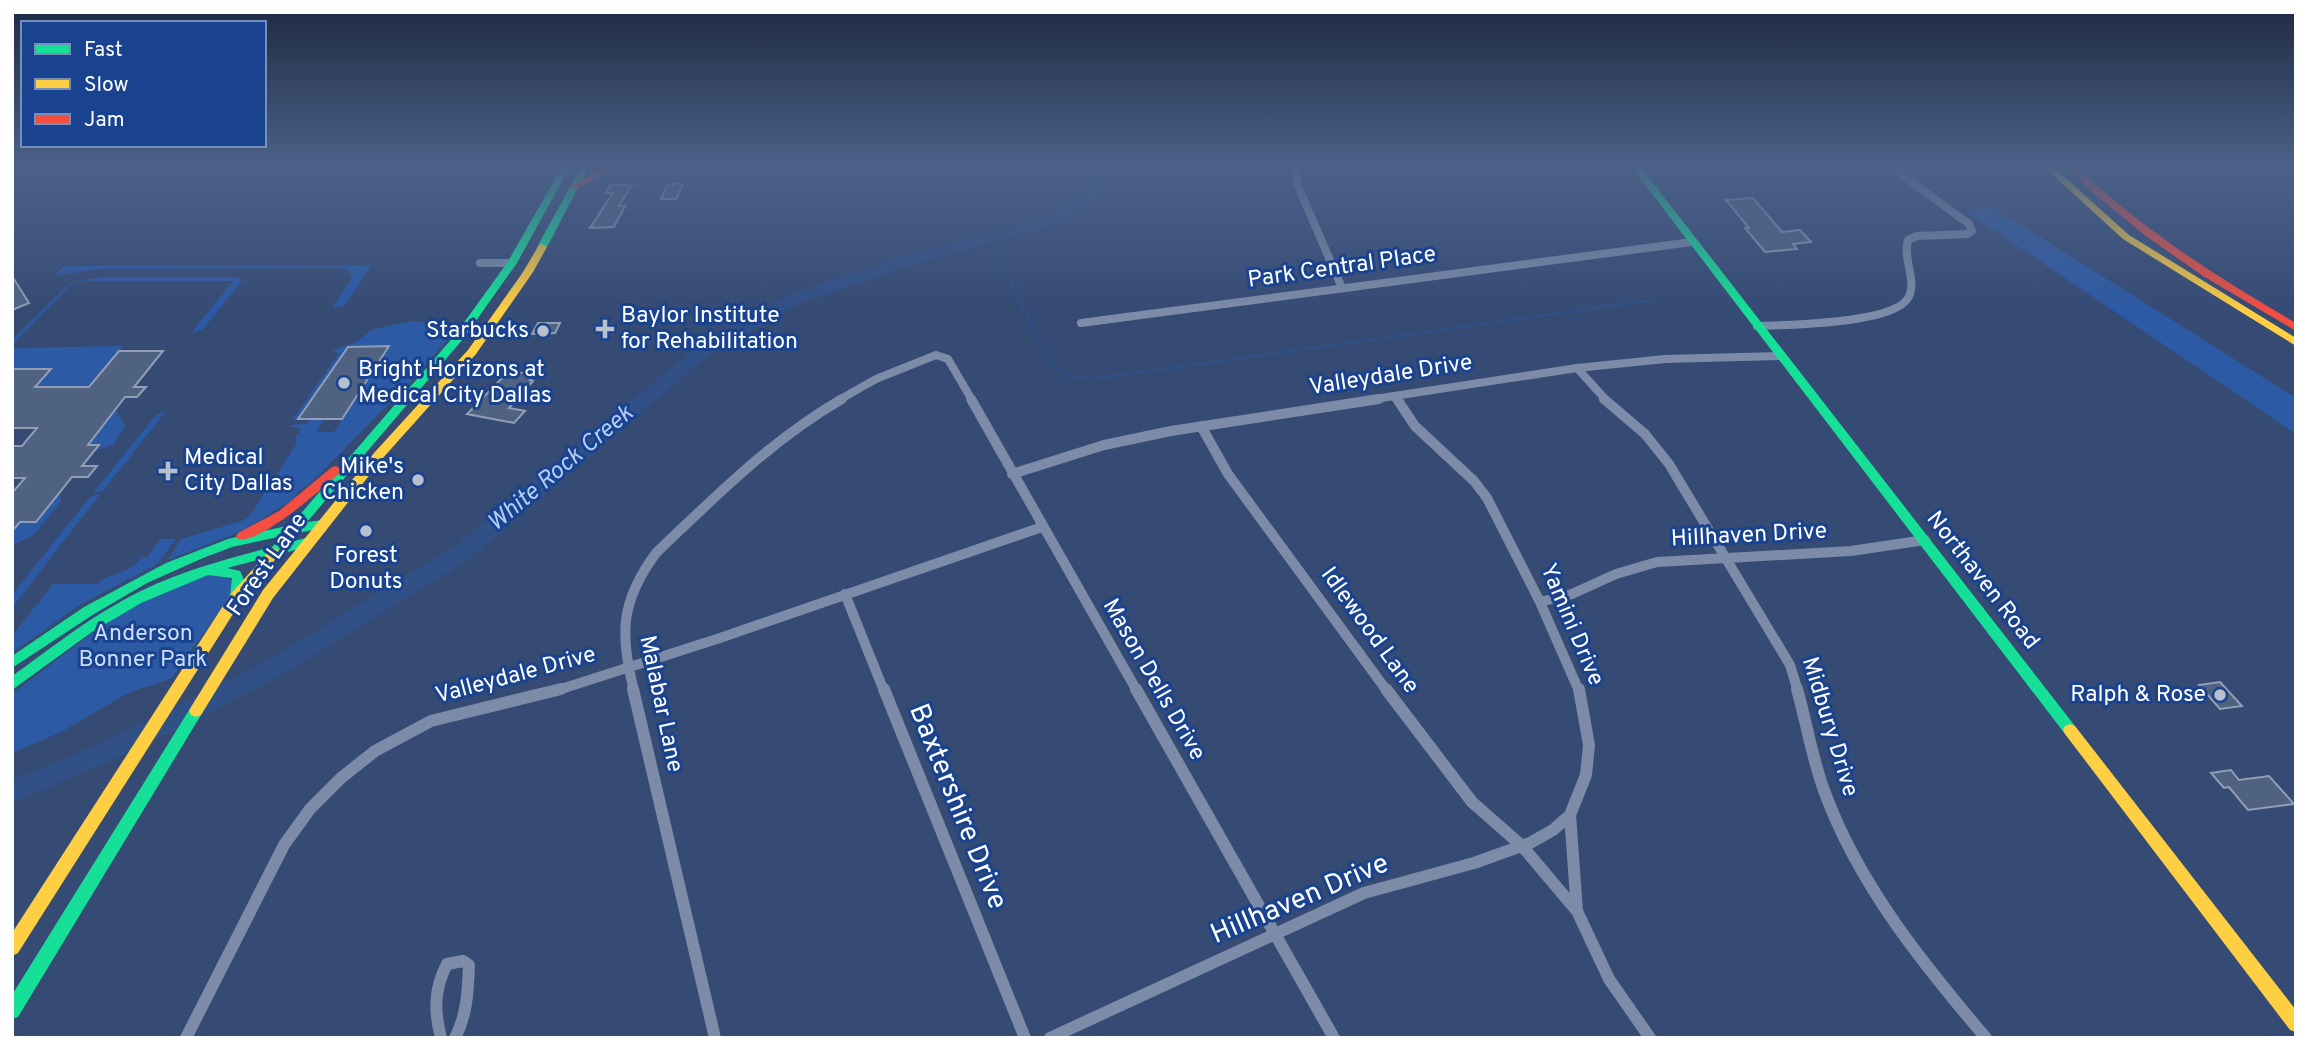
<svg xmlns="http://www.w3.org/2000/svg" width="2308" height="1050" font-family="Overpass,sans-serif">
	<rect width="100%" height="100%" fill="#354b74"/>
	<path fill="#2d5aa5" d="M1991,206L2296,398V434L1967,212Z
		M372,265L344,306L333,307L352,277L348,271L338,268L97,269L54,276L64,266Z
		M101,277H237L242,281L203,329L191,333L233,281H74L12,345V340L70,283Z
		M413,321L429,323L450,337L411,381L314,480L299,491L293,499L244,530L168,560L181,539L242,521L251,514L297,443L295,435H299L300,429L287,425L306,424L310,419H324L316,432H334L388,347H348L298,419L285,421L293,419L339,353L332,351L357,341L373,329Z
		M123,346L88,387H35L12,369V348Z
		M116,410L125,426L114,444L95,451L98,446H73L88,428H101Z
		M166,411L103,491L93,493L156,415Z
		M60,493L61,501L34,535L12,545V532L20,522H36Z
		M100,494L12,608V595L90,497Z
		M160,539H176L157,564L78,606L12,653V636L53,584H98C108,572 128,576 142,557H148Z
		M214,574L232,579L234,591L171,679L130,692L61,732L12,753V694C69,652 142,587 214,574Z"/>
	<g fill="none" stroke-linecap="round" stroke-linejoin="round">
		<path stroke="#315086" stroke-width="2.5" d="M988,238L1050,361L1068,377L1093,379L1652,300"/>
		<path fill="#315086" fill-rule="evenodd" d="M1103,165H1119L1094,197L1060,223L928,260L801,303L710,354L468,560L272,681L122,756L12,803V780L104,742L256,667L452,548L698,346L789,295L916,252L1048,217L1082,191Z"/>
	</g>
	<path fill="#4f6282" stroke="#919eb5" stroke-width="2" d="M611,184L632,185L619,206H625L614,227L590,228L613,193H606Z
		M668,184H683L676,199H661Z
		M1753,198L1782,232L1800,230L1811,242L1793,244L1797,249L1765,252L1745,228H1749L1726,200Z
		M12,276L29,303L12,310Z
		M538,323H560L555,333L532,334Z
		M389,346L342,419H298L348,347Z
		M119,351H163L134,387H146L137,397H125L88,445H99L82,466H97L88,477H72L36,522H20L12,531V493L25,478H12V446H22L37,428H12V369H51L35,387H89Z
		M517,372L534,375L530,380L533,381L509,408L525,411L514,423L467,414L506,374L514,376Z
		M2220,682L2242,706L2220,709L2199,685Z
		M2231,770L2239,780L2269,776L2294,804L2248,810L2229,787L2224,788L2211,773Z"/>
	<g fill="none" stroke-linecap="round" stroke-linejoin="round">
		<path stroke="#7c8ca8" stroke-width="8" d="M1295,165L1298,186L1342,288
			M480,263H512
			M1081,323L1692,242
			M1757,326C1787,325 1893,324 1908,298C1918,282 1902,258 1908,240L1917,236L1967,234L1972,231L1969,224L1889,165
			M1577,368L1606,400
			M1395,396L1398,400
			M839,400L876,379L936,355L948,359L972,400
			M1368,400L1577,368L1665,359L1781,356"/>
		<path stroke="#7c8ca8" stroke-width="10" d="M971,399L1137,691
			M1397,399L1415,426L1474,481L1487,498L1540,602L1579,691
			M1604,399L1645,434L1669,464L1790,665L1798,691
			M1201,426L1228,474L1387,691
			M1012,474L1104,445L1171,431L1379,399
			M845,594L884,691
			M1540,602L1572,594L1616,574L1657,562L1851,551L1925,540
			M555,691L720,638L1042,527
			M634,691C620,633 620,602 656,553C715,497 771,440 842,399"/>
		<path stroke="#7c8ca8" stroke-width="12" d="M633,689L715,1038
			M884,689L1025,1038
			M1136,689L1334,1038
			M1386,689L1472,802L1522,846L1577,911L1609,979L1650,1038
			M1797,689C1807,724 1812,759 1825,793C1859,885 1923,964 1986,1038
			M1577,911L1570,815L1586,775L1589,745L1579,689
			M186,1038L284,845L310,809L341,778L375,751L431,721L561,689
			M441,1038C434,1011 434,989 447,964L463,961L469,965C468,991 467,1015 455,1038
			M1050,1038L1364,893L1474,863L1530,843L1553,830L1570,815"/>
		<path fill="#16e098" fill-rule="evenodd" d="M12,165H29L25,168H12Z
			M563,165H571L517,263L463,339L307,522L323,520L329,524L327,527L298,533L291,542L309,537L313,539L315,542L313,545L280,554L274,558L270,557L227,568L240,571C246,581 246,590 241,601H231L230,597L232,578L208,575L141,603L92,632L12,690V676C46,652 78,626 115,605C163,576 218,561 272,547L282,536L232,547L203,558L147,583L94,614L12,668V656L84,607L166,563L228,539L291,525L455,335L507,263Z
			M582,165H590L547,247L545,249H539L537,247Z
			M1630,165H1639L2075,726L2077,730L2075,734L2070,736L2065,734Z
			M196,705L201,707L203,711L201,715L18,1017L12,1019V995L191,707Z"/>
		<path fill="#ffcf43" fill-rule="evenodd" d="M2042,165H2051L2129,235L2296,338V346L2123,239Z
			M542,244L547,247L533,272L476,354L382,459L273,598L201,715L196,717L191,715L189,711L191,707L263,590L374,453L468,350L523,272L539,245Z
			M274,548L278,550L280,553L278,556L240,603L18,953L12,956V933L230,595L270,550Z
			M2070,724L2075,726L2296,1010V1032L2290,1030L2065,734L2063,730L2065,726Z"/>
		<path fill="#f24e42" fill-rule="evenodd" d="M608,165H619L578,188L575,189L570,186Z
			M2066,165H2075C2141,229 2217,277 2296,323V331L2203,276L2146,236L2092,192Z
			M336,466L342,470L340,473C321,489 261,544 238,539L236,536L238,533L279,511L332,467Z"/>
	</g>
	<linearGradient id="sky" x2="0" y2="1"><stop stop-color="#1d2940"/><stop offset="0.53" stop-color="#4b6188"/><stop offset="1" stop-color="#4b6188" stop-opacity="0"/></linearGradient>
	<rect width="2308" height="312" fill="url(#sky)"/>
	<g fill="#b8c0ce" stroke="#1a438f" stroke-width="2.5">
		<path d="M601.5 318.5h7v7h7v7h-7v7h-7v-7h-7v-7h7z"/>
		<circle cx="543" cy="331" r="7"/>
		<circle cx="344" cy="383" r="7"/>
		<path d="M164.5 460.5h7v7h7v7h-7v7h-7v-7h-7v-7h7z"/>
		<circle cx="418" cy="480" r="7"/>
		<circle cx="366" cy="531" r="7"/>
		<circle cx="2220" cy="695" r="7"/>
	</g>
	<g text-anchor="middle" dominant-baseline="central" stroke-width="6" stroke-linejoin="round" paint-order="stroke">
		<g font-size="23" fill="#fff" stroke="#1a438f">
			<text transform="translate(1342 268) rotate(-8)">Park Central Place</text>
			<text transform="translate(1391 376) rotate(-9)">Valleydale Drive</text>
			<text transform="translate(1749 536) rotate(-3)">Hillhaven Drive</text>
			<text transform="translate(268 565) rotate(-55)">Forest Lane</text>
			<text transform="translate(1982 581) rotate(52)">Northaven Road</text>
			<text transform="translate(1571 625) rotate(67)">Yamini Drive</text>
			<text transform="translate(1369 631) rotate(54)">Idlewood Lane</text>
			<text transform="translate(516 676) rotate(-15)">Valleydale Drive</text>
			<text transform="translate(1153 680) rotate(60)">Mason Dells Drive</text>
			<text transform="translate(660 704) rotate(78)">Malabar Lane</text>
			<text transform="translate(1829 727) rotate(73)">Midbury Drive</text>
		</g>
		<g font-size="23" fill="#fff" stroke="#1a438f" text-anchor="start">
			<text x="621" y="316">Baylor Institute<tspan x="621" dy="26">for Rehabilitation</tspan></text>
			<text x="529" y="331" text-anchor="end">Starbucks</text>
			<text x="358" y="370">Bright Horizons at<tspan x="358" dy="26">Medical City Dallas</tspan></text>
			<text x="184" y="458">Medical<tspan x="184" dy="26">City Dallas</tspan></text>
			<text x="404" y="467" text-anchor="end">Mike's<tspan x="404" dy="26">Chicken</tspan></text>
			<text x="366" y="556" text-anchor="middle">Forest<tspan x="366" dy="26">Donuts</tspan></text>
			<text x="2206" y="695" text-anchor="end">Ralph &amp; Rose</text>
		</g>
		<g font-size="23" fill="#cddefa" stroke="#1a438f">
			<text x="143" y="634">Anderson<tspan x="143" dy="26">Bonner Park</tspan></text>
		</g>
		<g font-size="24" font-style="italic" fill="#b3ccf6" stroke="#1a438f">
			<text transform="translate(561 469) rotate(-40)">White Rock Creek</text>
		</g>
		<g font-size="28" fill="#fff" stroke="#1a438f">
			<text transform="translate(957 807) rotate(68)">Baxtershire Drive</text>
			<text transform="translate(1300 900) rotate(-23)">Hillhaven Drive</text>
		</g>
	</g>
	<rect width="2308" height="1050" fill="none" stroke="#ffffff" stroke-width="28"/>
	<rect x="21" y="21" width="245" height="126" fill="#1a438f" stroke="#768ebc" stroke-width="2"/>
	<rect x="35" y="44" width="35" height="10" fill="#16e098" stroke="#768ebc" stroke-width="2"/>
	<text x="84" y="56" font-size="21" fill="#ffffff">Fast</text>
	<rect x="35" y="79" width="35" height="10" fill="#ffcf43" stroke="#768ebc" stroke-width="2"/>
	<text x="84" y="91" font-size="21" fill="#ffffff">Slow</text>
	<rect x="35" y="114" width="35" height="10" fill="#f24e42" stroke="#768ebc" stroke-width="2"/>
	<text x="84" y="126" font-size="21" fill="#ffffff">Jam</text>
</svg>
